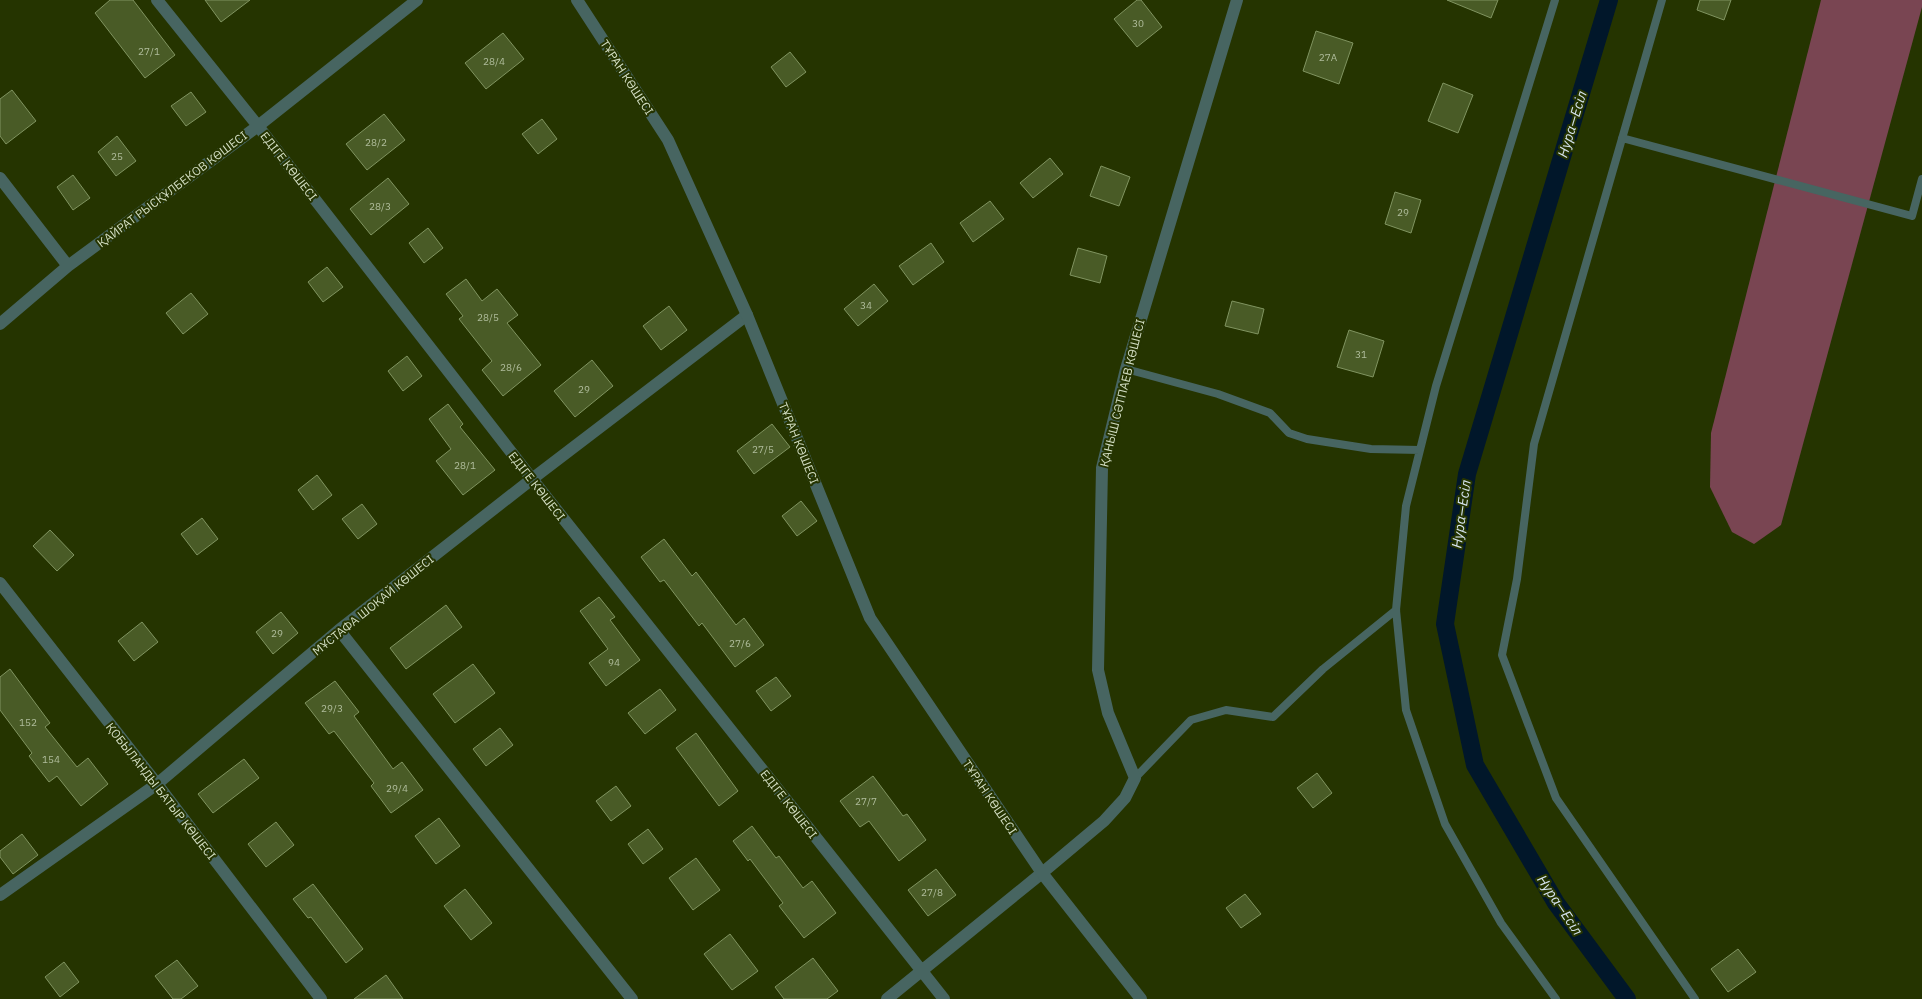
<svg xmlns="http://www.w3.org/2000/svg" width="1922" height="999" font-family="'IBM Plex Sans',sans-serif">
	<rect width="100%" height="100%" fill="#253400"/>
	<path fill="#794552" d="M1821,0H1922V7L1781,525L1754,544L1732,532L1710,487L1711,433Z"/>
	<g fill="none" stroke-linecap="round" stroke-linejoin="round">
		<path stroke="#01172a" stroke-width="18" d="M1609,0L1467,474L1445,624L1475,765L1556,903L1627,999"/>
	</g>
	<path fill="#495b26" stroke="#809460" d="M110,0H133L175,55L145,78L95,13Z
		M205,0H250L221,22Z
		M1137,0H1141L1162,27L1137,47L1114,19Z
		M1447,0H1498L1491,18Z
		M1700,0H1731L1724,20L1697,10Z
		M1316,31L1353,43L1339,84L1303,71Z
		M503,33L524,59L486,89L465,63Z
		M790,52L806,72L786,87L771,67Z
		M1443,83L1473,95L1458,133L1428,121Z
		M12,90L36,121L6,144L0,136V99Z
		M191,92L206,112L186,126L171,106Z
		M384,114L405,140L367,170L346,144Z
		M542,119L557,139L538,154L522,134Z
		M117,136L136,161L116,176L98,152Z
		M1050,158L1063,174L1033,198L1020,183Z
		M1101,166L1130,177L1119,206L1090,196Z
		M73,175L90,198L73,210L57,187Z
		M388,178L409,204L371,235L350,209Z
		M1395,192L1421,200L1411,233L1385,224Z
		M990,201L1004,219L973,242L960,223Z
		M428,228L443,248L424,263L409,243Z
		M931,243L944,262L913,285L899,266Z
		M1078,248L1107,256L1100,283L1070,275Z
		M327,267L343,287L323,302L308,282Z
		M466,279L482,301L497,289L518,315L507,323L541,365L503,396L482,370L492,361L459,319L463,316L446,294Z
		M874,284L888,301L858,326L844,309Z
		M191,293L208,314L183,334L166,313Z
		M1232,301L1264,309L1258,334L1225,326Z
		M669,306L687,330L661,350L643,326Z
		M1349,330L1384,341L1373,377L1337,367Z
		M407,356L422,376L403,391L388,371Z
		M592,360L613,386L575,417L554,391Z
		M448,404L463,424L460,427L495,470L463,495L436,461L451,449L429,419Z
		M772,424L790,447L754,474L737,451Z
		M317,475L332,495L313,510L298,490Z
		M801,501L817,521L797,536L782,516Z
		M362,504L377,524L358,539L342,519Z
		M202,518L218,539L197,555L181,534Z
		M50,530L74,555L57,571L33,546Z
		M664,539L692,576L696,572L736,625L744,618L764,645L735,667L702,623L699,626L664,580L660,582L641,557Z
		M599,597L615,617L610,620L640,660L606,686L589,663L608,649L580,611Z
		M446,605L462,627L406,669L390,648Z
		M281,612L298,633L273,654L256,632Z
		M142,622L158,642L134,661L118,641Z
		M473,664L495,693L455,723L433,694Z
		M10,669L50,723L45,727L77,767L88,758L108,784L81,806L57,776L49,782L29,756L32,753L0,710V677Z
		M776,677L791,696L771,711L756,691Z
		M335,681L359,712L354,716L393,769L402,762L423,790L391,813L371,786L374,783L334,731L329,734L305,703Z
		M660,689L676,710L645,734L628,713Z
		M500,728L513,745L486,766L473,749Z
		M696,733L738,791L719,806L676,748Z
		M244,759L259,778L213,813L198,794Z
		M1317,773L1332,793L1313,808L1297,788Z
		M873,776L903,816L907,814L926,840L899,861L869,821L860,827L840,801Z
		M616,786L631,806L611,821L596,801Z
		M439,818L460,846L436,864L415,836Z
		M276,822L294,845L266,867L248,844Z
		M752,826L776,858L779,856L803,888L812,881L836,913L804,938L779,906L783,903L750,859L748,861L733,841Z
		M648,829L663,849L643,864L628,844Z
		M22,834L38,855L13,874L0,857V851Z
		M696,858L720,890L693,910L669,878Z
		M936,869L956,895L928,916L908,890Z
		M313,884L363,949L346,963L311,917L308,918L293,899Z
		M465,889L492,923L471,940L444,906Z
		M1245,894L1261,914L1241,928L1226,908Z
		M730,934L758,971L732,990L704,954Z
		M1738,949L1756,972L1728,992L1711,969Z
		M813,958L838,991L827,999H784L775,987Z
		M177,960L198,986L181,999H173L155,976Z
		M64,962L79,982L60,997L45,977Z
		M386,975L403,999H354Z"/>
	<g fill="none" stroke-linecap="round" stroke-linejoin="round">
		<path stroke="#476561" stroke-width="8" d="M1555,0L1436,386L1406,506L1396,610L1406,710L1445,824L1501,923L1556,999
			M1662,0L1534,444L1517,579L1502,655L1556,798L1695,999
			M1622,138L1912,216L1922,179
			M1126,369L1218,394L1270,413L1289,433L1307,439L1371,449L1420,450
			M1135,778L1191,720L1226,710L1273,717L1323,669L1396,610"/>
		<path stroke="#476561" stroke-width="12" d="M157,0L258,126L532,479L944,999
			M0,178L68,266
			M0,324L68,266L258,126L417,0
			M0,583L157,784L321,999
			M339,630L632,999
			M0,895L157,784L339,630L532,479L747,315
			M887,999L1042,873"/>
		<path stroke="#476561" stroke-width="12" d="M577,0L668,140L747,315L870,618L1042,873L1141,999
			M1042,873L1104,821L1125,798L1135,778L1108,713L1098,670L1102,468L1126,369L1237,0"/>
	</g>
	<g text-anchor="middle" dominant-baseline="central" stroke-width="4" stroke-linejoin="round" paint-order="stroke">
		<g font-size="10" fill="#b0bd9c">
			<text x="1138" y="23">30</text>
			<text x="149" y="51">27/1</text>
			<text x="1328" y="57">27А</text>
			<text x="494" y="61">28/4</text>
			<text x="376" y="142">28/2</text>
			<text x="117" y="156">25</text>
			<text x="380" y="206">28/3</text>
			<text x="1403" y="212">29</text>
			<text x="866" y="305">34</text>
			<text x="488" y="317">28/5</text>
			<text x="1361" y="354">31</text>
			<text x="511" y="367">28/6</text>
			<text x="584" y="389">29</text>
			<text x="763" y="449">27/5</text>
			<text x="465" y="465">28/1</text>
			<text x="277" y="633">29</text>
			<text x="740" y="643">27/6</text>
			<text x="614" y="662">94</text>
			<text x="332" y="708">29/3</text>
			<text x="28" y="722">152</text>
			<text x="51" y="759">154</text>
			<text x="397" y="788">29/4</text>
			<text x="866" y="801">27/7</text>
			<text x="932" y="892">27/8</text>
		</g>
		<g font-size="12" fill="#d3dec3" stroke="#253400">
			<text transform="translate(627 77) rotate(57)">ТҰРАН КӨШЕСІ</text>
			<text transform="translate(289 166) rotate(52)">ЕДІГЕ КӨШЕСІ</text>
			<text transform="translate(172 189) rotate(-37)">ҚАЙРАТ РЫСҚҰЛБЕКОВ КӨШЕСІ</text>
			<text transform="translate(1122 393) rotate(-76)">ҚАНЫШ СӘТПАЕВ КӨШЕСІ</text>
			<text transform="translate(799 443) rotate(68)">ТҰРАН КӨШЕСІ</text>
			<text transform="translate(537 486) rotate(52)">ЕДІГЕ КӨШЕСІ</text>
			<text transform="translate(373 605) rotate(-39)">МҰСТАФА ШОҚАЙ КӨШЕСІ</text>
			<text transform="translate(161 791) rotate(52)">ҚОБЫЛАНДЫ БАТЫР КӨШЕСІ</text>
			<text transform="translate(990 797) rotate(56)">ТҰРАН КӨШЕСІ</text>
			<text transform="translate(789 804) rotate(52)">ЕДІГЕ КӨШЕСІ</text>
		</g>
		<g font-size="14" font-style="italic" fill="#d7e5f1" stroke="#253400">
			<text transform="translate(1572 124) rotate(-73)">Нура—Есіл</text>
			<text transform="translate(1461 514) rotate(-82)">Нура—Есіл</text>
			<text transform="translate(1560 905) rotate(56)">Нура—Есіл</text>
		</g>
	</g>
</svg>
